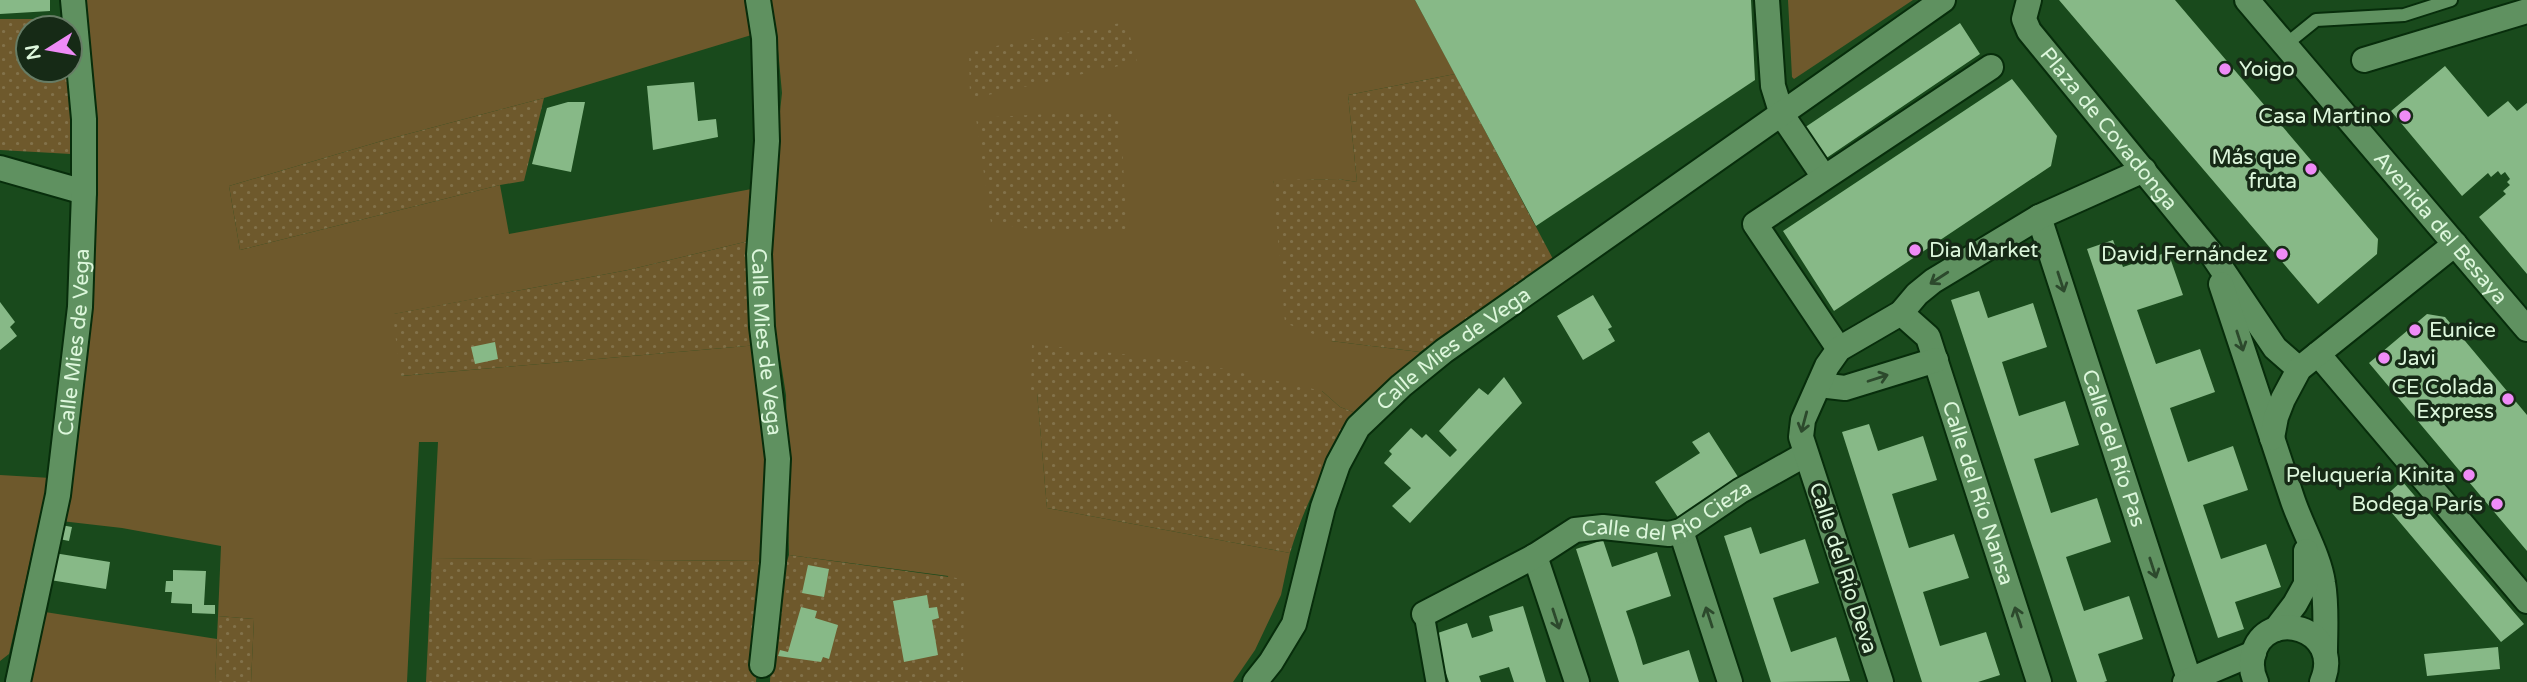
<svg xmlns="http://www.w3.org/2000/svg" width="2527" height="682" font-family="'Varela Round',sans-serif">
	<defs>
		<pattern id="garden-dots" width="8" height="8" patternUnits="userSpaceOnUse" patternTransform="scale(1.75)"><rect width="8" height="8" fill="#6e592c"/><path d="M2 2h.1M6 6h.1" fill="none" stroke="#82724a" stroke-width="1.8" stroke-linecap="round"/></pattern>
	</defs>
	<rect width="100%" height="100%" fill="#194a1c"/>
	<path fill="#6e592c" d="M78,0H752L758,33L544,98L385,140L229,186L240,250L500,185L509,234L757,188L753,240L628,270L394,314L401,376L758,345L769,454L764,561L432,558L438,442H419L407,682H251L254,619L218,616L221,546L122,528L61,521L81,409L87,344Z
		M771,0H1415L1455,74L1348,95L1357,182L1338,179L1273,181L1331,341L1420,352L1361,415L1340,407L1322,391L1037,392L1047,508L1290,553L1281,595L1255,650L1233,682H963L948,576L789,555L786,395L772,307L767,230L782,93L776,28Z
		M1788,0H1913L1794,79L1792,77Z
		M0,475L51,478L47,486L9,654L0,661Z
		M45,612L217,639L215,682H31Z"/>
	<path fill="url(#garden-dots)" d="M0,19H65L66,28H28V70H70L71,154L0,150Z
		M1126,22L1137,62L970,99L969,51Z
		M1455,74L1553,259L1420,352L1331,341L1285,323L1273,180L1338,179L1357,182L1348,95Z
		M544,98L524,181L500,185L240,250L229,186L385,140Z
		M1120,110L1127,232H1051L991,223L976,118Z
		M753,240L758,345L400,376L393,314L628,270Z
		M1032,344L1193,362L1322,391L1340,407L1361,415C1327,462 1307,497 1290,553L1047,508L1037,393L1031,390Z
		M789,555L964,579L963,682H770L771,665H776L780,583Z
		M432,558L764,561L756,682H426Z
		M218,616L254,619L251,682H215Z"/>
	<path fill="#87b987" d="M0,0H50V11L0,14Z
		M1415,0H1751L1755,80L1536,226Z
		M2059,0H2175L2378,239L2377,254L2318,304Z
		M1960,23L1980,54L1825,159L1804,128Z
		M2445,66L2488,117L2508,101L2517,111L2527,103V274L2479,217L2506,194L2503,191L2510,185L2507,182L2510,179L2505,172L2501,175L2498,171L2491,177L2488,173L2462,196L2391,111Z
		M2012,79L2057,136L2051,166L1834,311L1783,231Z
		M694,82L698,121L716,119L718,137L653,150L647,86Z
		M568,102H585L571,172L532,164L547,108Z
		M2113,240L2123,267L2168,252L2183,295L2137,310L2156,364L2200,349L2215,392L2170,408L2188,462L2233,446L2248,490L2203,505L2221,559L2266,544L2281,587L2235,602L2244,629L2218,638L2087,249Z
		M1979,291L1988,318L2033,303L2047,347L2002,362L2019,416L2065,401L2079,445L2034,459L2051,513L2097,498L2111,542L2066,557L2084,611L2129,596L2143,639L2098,654L2107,681L2104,682H2077L1951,300Z
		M1593,295L1612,327L1608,329L1615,341L1583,360L1557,316Z
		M0,302L15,322L10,327L17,336L0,350Z
		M2427,314L2445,317L2527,415V551L2369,363Z
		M495,342L498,359L475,364L471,347Z
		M1504,377L1522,403L1410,523L1392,506L1411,488L1384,463L1392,454L1389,451L1411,428L1422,438L1426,434L1450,457L1457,450L1439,431L1479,388L1488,395Z
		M1869,424L1878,451L1923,436L1937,480L1892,494L1909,548L1954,534L1969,578L1923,592L1940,646L1986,632L2000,675L1978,682H1922L1842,432Z
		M1709,432L1740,480L1681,522L1655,482L1700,453L1692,442Z
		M2402,481L2524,624L2501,642L2381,500Z
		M61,525L72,527L69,541L59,539Z
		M1751,527L1760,554L1805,539L1819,583L1773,598L1791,652L1836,637L1850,681L1771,682L1724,536Z
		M1603,540L1612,567L1657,552L1671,596L1626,611L1635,638L1643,665L1689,650L1699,682H1619L1576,549Z
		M54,553L110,562L106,589L50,580Z
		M808,565L829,569L824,597L802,593Z
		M173,570L206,571L204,605H215V614L192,613V604L171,603L172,592H165L166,581H173Z
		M927,595L929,608L937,607L939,618L932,620L938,655L904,662L893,601Z
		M1523,606L1546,682H1514L1509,667L1479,676L1481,682H1449L1432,635L1467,623L1472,638L1482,635L1493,631L1489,616Z
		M801,607L817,611L815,618L838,625L829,659L823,657L821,662L778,656L780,650L788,652Z
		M2498,647L2500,669L2427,676L2424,654Z"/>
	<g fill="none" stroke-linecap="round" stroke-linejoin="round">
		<defs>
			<path id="service" d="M2285,45L2316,20L2404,15L2451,0"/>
			<path id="pedestrian" d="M1424,614L1436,682"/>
			<g id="minor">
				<path id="s1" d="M758,0L764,38L767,141L759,254L762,327L778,459L773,563L762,665"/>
				<path d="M1767,0L1773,86L1782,115L1824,177"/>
				<path id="s2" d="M2029,0L2024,19L2029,31L2211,253L2275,348L2299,369"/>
				<path id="s3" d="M2247,0L2527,329"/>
				<path d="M2364,60L2527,11"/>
				<path d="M0,168L84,192"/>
				<path id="s4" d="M2039,217L2189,679"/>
				<path d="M2221,284C2245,355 2268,427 2292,498C2301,526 2319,555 2323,583C2327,606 2325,630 2325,653"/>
				<path id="s5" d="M1901,313L1928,337L2039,682"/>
				<path d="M1839,349L1755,224L1991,67"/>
				<path d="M2318,354L2527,601"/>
				<path d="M1819,385L1845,388L1936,360"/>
				<path d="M2272,438L2276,417L2283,399L2299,369L2455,244"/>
				<path d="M1681,531L1730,682"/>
				<path d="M1535,556L1577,682"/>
				<path id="s6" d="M1424,614L1535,556L1575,530L1603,527L1669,534L1681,531L1740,491L1806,454"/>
				<path d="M2276,629L2295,604L2306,584V551"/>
				<path id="s7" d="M18,682L58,495L80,307L84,192V119L73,0"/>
				<path id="s8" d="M1255,682L1271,662L1294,624L1323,507L1338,464L1358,427L1401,386L1444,351L1943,0"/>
				<path d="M1881,682L1801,437L1803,420L1827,366L1839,349L1901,313L1917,294L1933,281L2039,217L2144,170"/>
				<path d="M2185,682L2254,653"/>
				<path d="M2256,682C2252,674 2251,664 2253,655C2265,605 2345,628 2322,682"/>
			</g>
		</defs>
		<use href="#service" stroke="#072d0b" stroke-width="16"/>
		<use href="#pedestrian" stroke="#072d0b" stroke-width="23"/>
		<use href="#minor" stroke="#072d0b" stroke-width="28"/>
		<use href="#service" stroke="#5f9160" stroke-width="12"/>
		<use href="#pedestrian" stroke="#5f9160" stroke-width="19"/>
		<use href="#minor" stroke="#5f9160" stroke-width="24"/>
	</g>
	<defs><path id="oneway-shaft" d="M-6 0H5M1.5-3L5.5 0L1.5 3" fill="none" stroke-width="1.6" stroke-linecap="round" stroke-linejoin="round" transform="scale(1.75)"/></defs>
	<g stroke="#2c492c">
		<use href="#oneway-shaft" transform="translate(1939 278) rotate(147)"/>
		<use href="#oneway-shaft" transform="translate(2061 282) rotate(72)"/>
		<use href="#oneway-shaft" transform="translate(2240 341) rotate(72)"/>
		<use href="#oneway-shaft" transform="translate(1878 378) rotate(-18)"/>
		<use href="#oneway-shaft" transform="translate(1804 422) rotate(105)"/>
		<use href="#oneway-shaft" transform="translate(2153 568) rotate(72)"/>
		<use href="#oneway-shaft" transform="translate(1709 617) rotate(-108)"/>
		<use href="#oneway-shaft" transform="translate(2018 617) rotate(-108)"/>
		<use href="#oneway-shaft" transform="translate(1556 619) rotate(72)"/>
	</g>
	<g fill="#ef8bf7" stroke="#162a16" stroke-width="2.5">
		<circle cx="2225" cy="69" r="7"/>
		<circle cx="2405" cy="116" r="7"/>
		<circle cx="2311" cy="169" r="7"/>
		<circle cx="1915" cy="250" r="7"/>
		<circle cx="2282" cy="254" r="7"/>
		<circle cx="2415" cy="330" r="7"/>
		<circle cx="2384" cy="358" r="7"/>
		<circle cx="2508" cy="399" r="7"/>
		<circle cx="2469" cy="475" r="7"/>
		<circle cx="2497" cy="504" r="7"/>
	</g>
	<g text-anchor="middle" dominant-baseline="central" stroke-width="7" stroke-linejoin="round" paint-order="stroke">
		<g font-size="21" fill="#ddf7dc" stroke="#162a16" text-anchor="end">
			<text x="2239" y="69" text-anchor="start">Yoigo</text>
			<text x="2391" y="116">Casa Martino</text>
			<text x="2297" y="157">Más que<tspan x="2297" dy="24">fruta</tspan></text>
			<text x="1929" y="250" text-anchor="start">Dia Market</text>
			<text x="2268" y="254">David Fernández</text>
			<text x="2429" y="330" text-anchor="start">Eunice</text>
			<text x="2398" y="358" text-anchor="start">Javi</text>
			<text x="2494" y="387">CE Colada<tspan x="2494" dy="24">Express</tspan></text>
			<text x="2455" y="475">Peluquería Kinita</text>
			<text x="2483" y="504">Bodega París</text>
		</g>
		<g font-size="21" fill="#ddf7dc" stroke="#162a16">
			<text stroke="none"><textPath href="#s2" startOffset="159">Plaza de Covadonga</textPath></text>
			<text stroke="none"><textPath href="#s3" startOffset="299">Avenida del Besaya</textPath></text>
			<text stroke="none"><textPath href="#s1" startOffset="343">Calle Mies de Vega</textPath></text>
			<text stroke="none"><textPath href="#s7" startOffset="345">Calle Mies de Vega</textPath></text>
			<text stroke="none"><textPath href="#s8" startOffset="402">Calle Mies de Vega</textPath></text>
			<text stroke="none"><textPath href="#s4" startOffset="243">Calle del Río Pas</textPath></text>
			<text stroke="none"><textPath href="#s5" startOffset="200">Calle del Río Nansa</textPath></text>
			<text stroke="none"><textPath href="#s6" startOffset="271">Calle del Río Cieza</textPath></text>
			<text transform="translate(1843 568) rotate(72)">Calle del Río Deva</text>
		</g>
	</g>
	<g transform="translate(49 49) rotate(259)"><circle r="33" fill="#162a16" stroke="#667c65" stroke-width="2"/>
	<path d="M0-5L12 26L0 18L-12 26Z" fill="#ef8bf7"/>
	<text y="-10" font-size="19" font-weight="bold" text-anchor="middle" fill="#ddf7dc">N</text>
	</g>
</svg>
